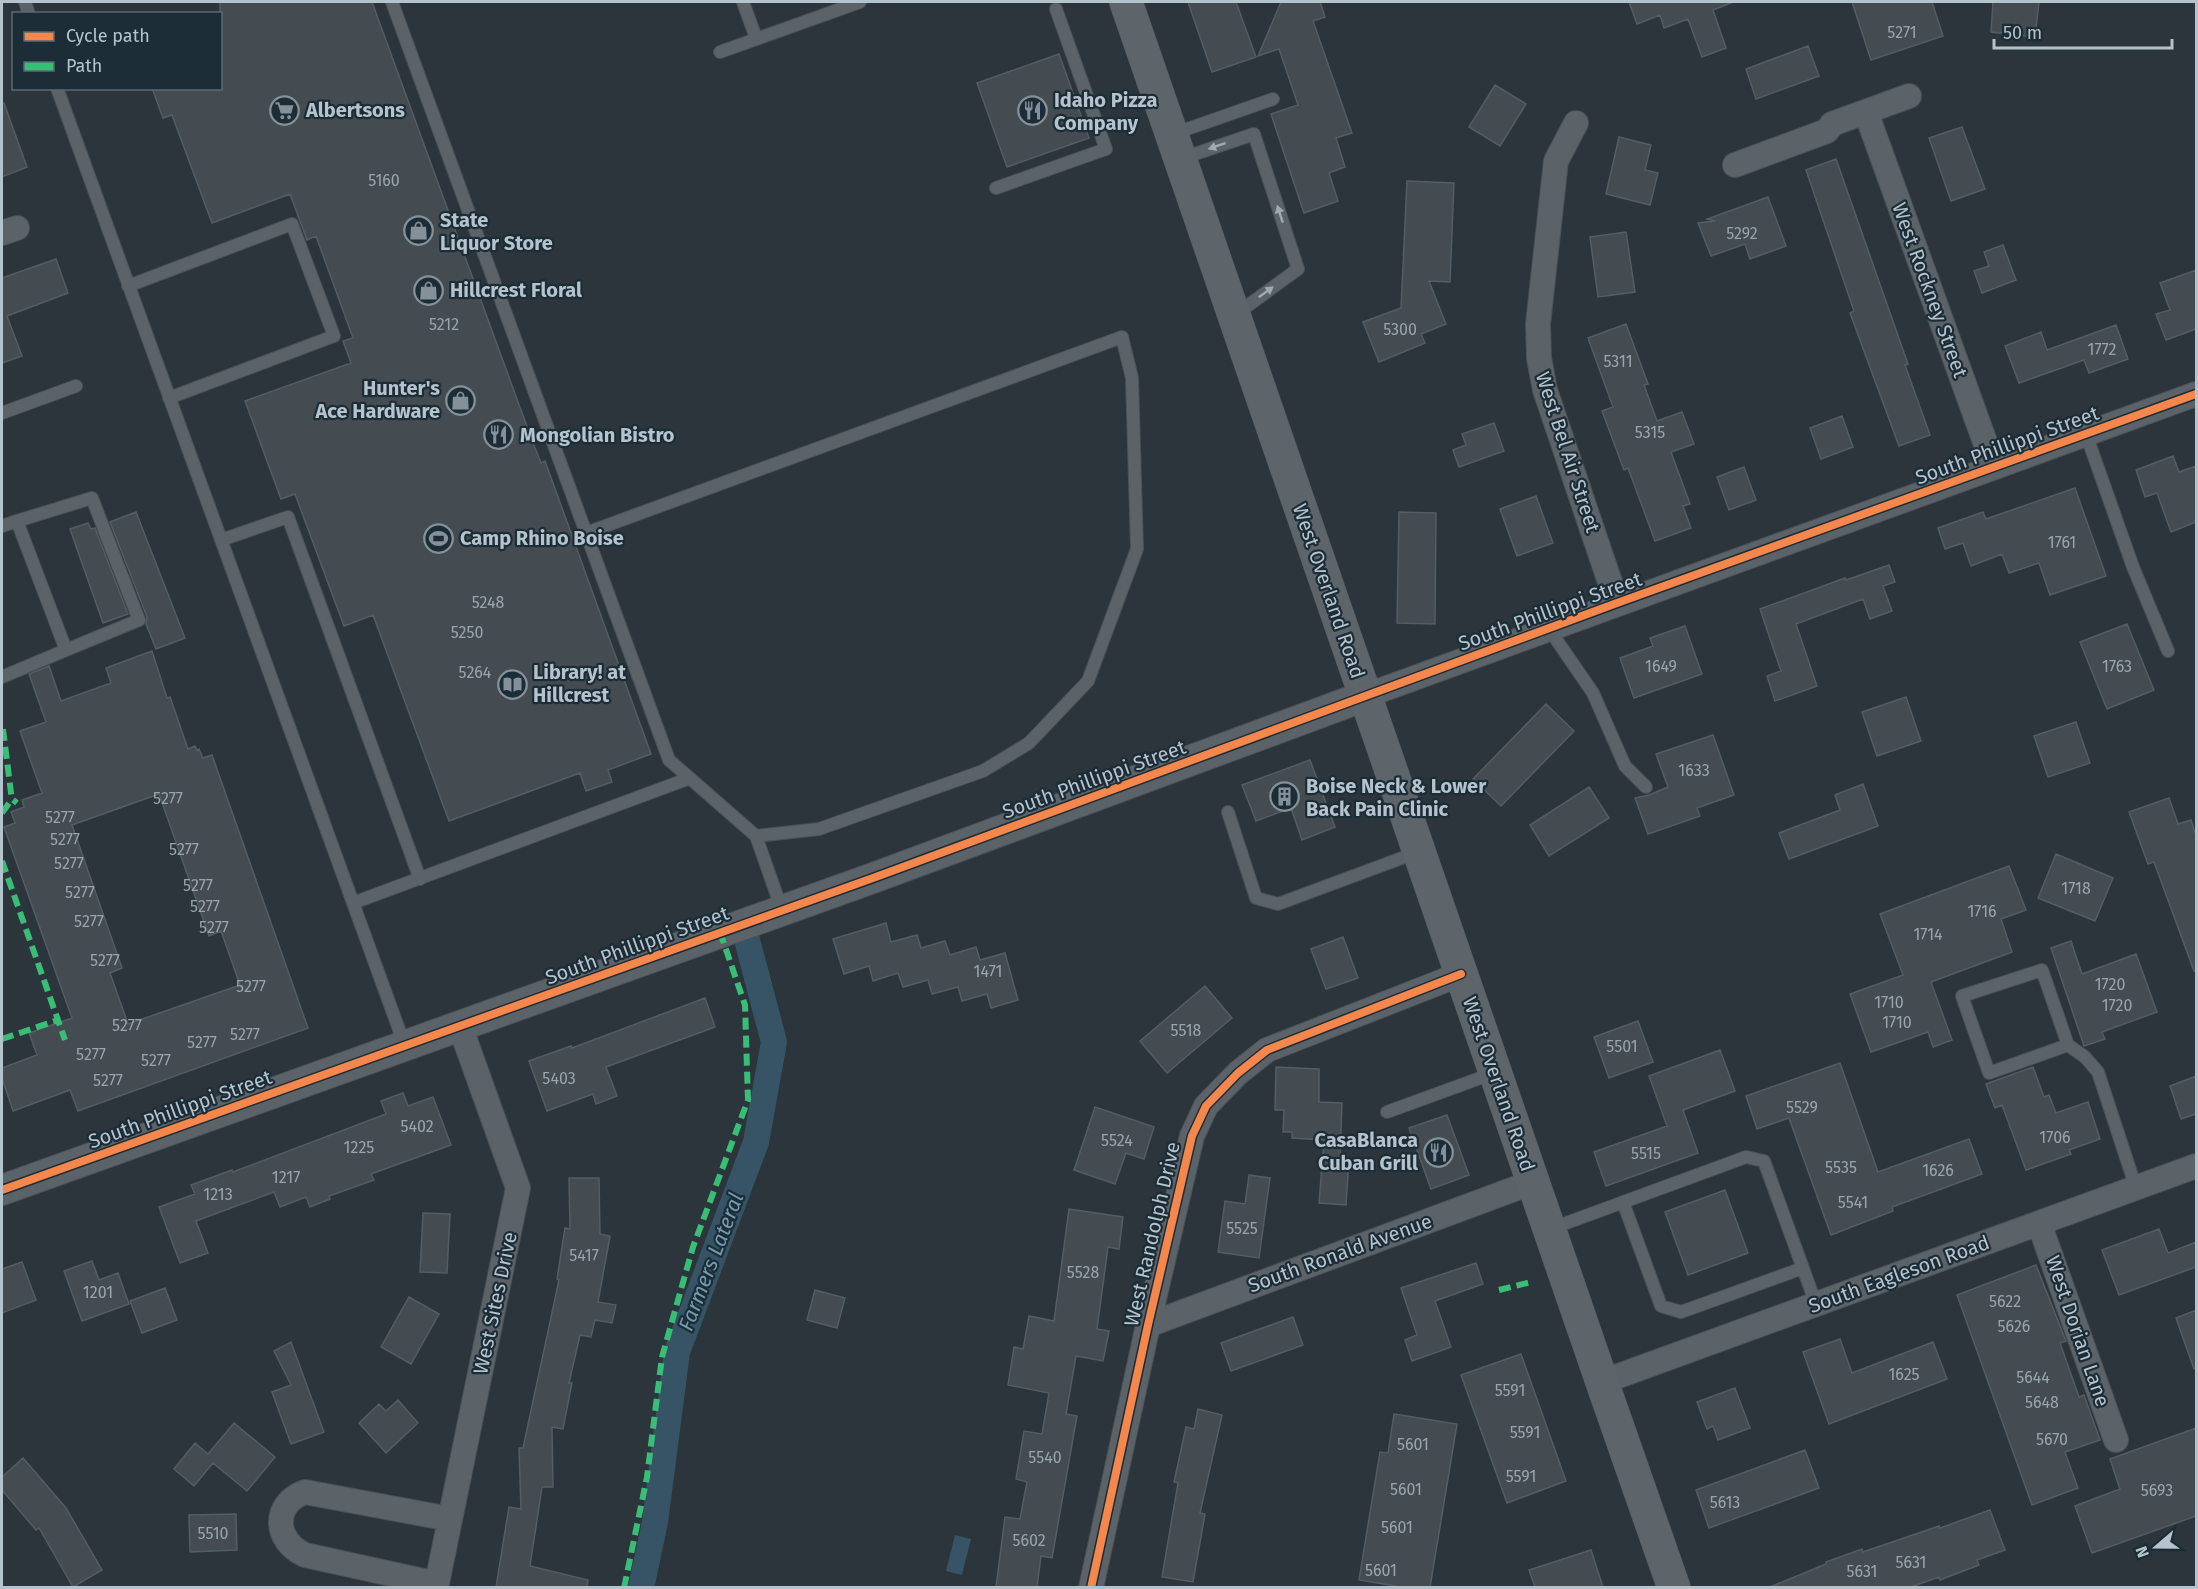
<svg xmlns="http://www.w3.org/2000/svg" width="2198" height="1589" font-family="'Fira Sans',sans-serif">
	<rect width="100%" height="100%" fill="#2b353b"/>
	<path fill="#365466" d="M955,1535L971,1539L962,1575L946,1571Z"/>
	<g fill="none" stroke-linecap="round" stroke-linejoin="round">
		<path stroke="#365466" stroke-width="26" d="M641,1588L655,1522L677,1352L756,1142L774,1042L747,940"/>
	</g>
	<path fill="#444c51" stroke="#535d63" stroke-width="1.5" fill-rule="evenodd" d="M220,2H372L533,443L541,463L545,461L651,754L608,770L612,782L586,791L580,773L449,821L373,615L344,626L295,494L281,499L245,401L351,363L343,341L353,338L316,236L307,240L290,194L212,223L172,115L163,118L152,88H220Z
		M1188,2H1236L1256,57L1212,72Z
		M1281,2H1320L1325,17L1313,21L1352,133L1336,138L1345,167L1329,173L1338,201L1304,213L1271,114L1298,105L1279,49L1258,56Z
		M1629,2H1731V3L1713,10L1726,48L1702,57L1688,19L1664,28L1660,15L1637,24Z
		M1852,2H1932L1943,36L1871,60Z
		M1993,2H2039L2035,37L1991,32Z
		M1808,46L1819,76L1756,99L1746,69Z
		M1059,54L1089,138L1007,167L977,83Z
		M1495,85L1526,104L1500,146L1469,127Z
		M2,103H4L27,167L2,177Z
		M1962,127L1985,189L1951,201L1929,138Z
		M1619,137L1651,145L1645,170L1658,173L1650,205L1606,194Z
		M1836,159L1908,364L1905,365L1930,435L1899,446L1850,313L1854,311L1806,170Z
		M1407,181L1454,183L1450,282L1429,281L1446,324L1421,334L1425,343L1379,362L1363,322L1401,308Z
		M1768,197L1786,246L1750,259L1745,244L1711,256L1698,223L1715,221L1707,219Z
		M1626,232L1635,292L1598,297L1590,237Z
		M2003,245L2016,280L1982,293L1974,271L1989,266L1984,252Z
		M56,259L68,293L7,316L22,356L2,363V278Z
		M2196,270V329L2166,340L2156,314L2170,310L2160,283Z
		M1626,324L1648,384L1644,385L1657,421L1682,412L1694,444L1671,452L1690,504L1683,506L1691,528L1655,541L1628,468L1624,470L1602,411L1613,407L1588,338Z
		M2116,325L2128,359L2089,373L2084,360L2019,383L2005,346L2041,332L2047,350Z
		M1842,416L1853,447L1821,459L1810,428Z
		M1494,423L1504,451L1459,467L1453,450L1466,445L1462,434Z
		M2173,456L2179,472L2196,466V522L2171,532L2157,493L2145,497L2136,470Z
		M1744,467L1756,500L1729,510L1717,477Z
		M2075,488L2106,576L2050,595L2039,563L2009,573L2002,554L1971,566L1963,543L1945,549L1938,528L1983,512L1986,519Z
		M1536,496L1553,543L1517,556L1500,509Z
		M136,512L185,638L156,649L146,624L147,617L110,522Z
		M1399,512L1436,513L1435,624L1397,623Z
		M88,523L91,529L95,528L128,614L103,623L70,529Z
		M1889,565L1895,582L1883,586L1892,611L1870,619L1863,599L1796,624L1817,686L1775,701L1767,676L1781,671L1760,609L1845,578L1846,580Z
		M2127,624L2154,690L2107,709L2080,642Z
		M1685,626L1702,674L1634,698L1620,658L1653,646L1650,638Z
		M152,651L167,698L170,697L188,749L195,746L197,750L199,749L203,758L212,755L308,1028L78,1111L70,1090L13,1111L2,1078V1068L37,1055L29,1033L72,1018L4,827L15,823L11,812L24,807L22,800L42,793L20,731L46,722L29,674L49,666L61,701L111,683L106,668ZM159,794L209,936L221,931L240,985L128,1024L110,973L122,968L72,825Z
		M1906,697L1921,741L1877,756L1862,712Z
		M1546,704L1574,731L1501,806L1473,779Z
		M2076,722L2090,763L2048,777L2034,736Z
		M1713,735L1734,795L1697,808L1700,816L1648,834L1635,798L1649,795L1668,787L1656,754Z
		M1310,760L1335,827L1302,840L1291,808L1256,821L1242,785Z
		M1863,784L1878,826L1789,859L1779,833L1840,810L1835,795Z
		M1589,787L1609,818L1549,856L1530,825Z
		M2169,798L2178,824L2191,820L2196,836V971H2194L2154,862L2148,864L2129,812Z
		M2056,854L2113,878L2095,921L2038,898Z
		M2009,866L2026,910L2001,919L2012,952L1931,982L1952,1040L1933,1047L1928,1032L1871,1052L1850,994L1903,975L1880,914Z
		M886,923L891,942L917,935L921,948L945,941L950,955L976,947L980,960L1005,953L1018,1000L991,1008L987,994L962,1001L958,987L932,994L928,980L903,987L898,973L873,981L869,966L844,974L833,939Z
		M1343,937L1358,978L1326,989L1311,949Z
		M2071,941L2082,974L2136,954L2157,1012L2102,1032L2105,1039L2084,1046L2051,948Z
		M1205,986L1232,1018L1167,1073L1140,1041Z
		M705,998L715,1027L606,1067L617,1096L596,1104L593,1094L547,1111L529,1061L571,1046L572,1048Z
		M1638,1021L1653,1062L1609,1078L1594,1037Z
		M1720,1050L1735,1091L1683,1110L1698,1153L1606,1186L1594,1152L1667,1126L1649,1076Z
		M1840,1063L1878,1172L1969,1139L1982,1174L1892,1207L1893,1211L1831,1235L1789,1118L1757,1129L1746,1096Z
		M1276,1067L1319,1069V1102L1342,1103L1340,1160L1349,1161L1346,1205L1319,1203L1324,1140L1292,1138V1132H1283L1284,1110H1275Z
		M2033,1067L2044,1097L2049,1095L2056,1113L2088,1102L2100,1139L2069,1150L2071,1154L2026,1170L2002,1105L1995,1108L1986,1084Z
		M2196,1076V1114L2181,1119L2170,1086Z
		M403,1093L408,1106L433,1097L451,1145L371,1174L374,1180L329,1196L330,1199L310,1207L306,1197L280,1207L274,1192L196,1221L208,1253L180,1263L159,1207L195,1194L191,1185L232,1170L233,1172L386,1114L381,1101Z
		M1095,1107L1154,1127L1144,1159L1126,1153L1115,1184L1074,1170Z
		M1447,1115L1469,1175L1431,1189L1409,1128Z
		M1249,1175L1270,1178L1259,1258L1218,1252L1225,1201L1245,1204Z
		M569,1178H599L600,1234L610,1236L598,1302L616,1305L612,1323L595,1320L591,1337L580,1335L569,1383H572L563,1429L552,1427L553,1487H542L530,1566L588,1580L587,1587H496L509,1507L521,1509L519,1448H523L559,1280L557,1279L565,1228L570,1229Z
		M1725,1190L1748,1253L1688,1275L1665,1212Z
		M1069,1209L1123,1217L1119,1249L1108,1247L1097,1329L1109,1331L1103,1361L1076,1356L1066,1414L1077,1416L1052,1558L1041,1556L1037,1587H996L1005,1517L1020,1519L1027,1482L1016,1479L1024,1431L1042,1434L1049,1393L1008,1385L1014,1347L1023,1349L1029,1316L1054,1321Z
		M423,1213L450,1214L447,1273L420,1272Z
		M2159,1229L2168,1253L2196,1242V1267L2119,1295L2102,1250Z
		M92,1261L99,1280L118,1273L129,1304L82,1321L64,1271Z
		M22,1262L36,1300L2,1313V1269Z
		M1476,1263L1483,1284L1435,1301L1451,1347L1412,1361L1405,1340L1417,1335L1401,1288Z
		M2036,1265L2066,1341L2060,1343L2079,1397L2084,1395L2100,1440L2065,1452L2078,1488L2032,1505L1957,1295Z
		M165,1288L177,1320L142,1333L130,1301Z
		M815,1290L845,1298L837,1328L807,1320Z
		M409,1297L439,1314L411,1364L381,1347Z
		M2196,1310V1368L2194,1369L2176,1318Z
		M1293,1317L1303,1345L1231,1371L1221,1343Z
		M1840,1339L1852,1373L1933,1342L1947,1379L1829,1424L1803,1352Z
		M291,1342L324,1432L291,1444L272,1392L291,1385L274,1351Z
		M1521,1354L1566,1481L1507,1503L1461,1375Z
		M1735,1388L1750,1428L1718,1440L1713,1426L1707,1429L1697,1402Z
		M398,1400L418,1423L386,1453L359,1423L379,1404L386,1411Z
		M1198,1409L1222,1415L1200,1513L1205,1514L1193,1582L1162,1577L1178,1483L1174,1482L1186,1427L1194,1429Z
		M1394,1414L1457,1424L1430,1587H1401L1359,1580L1380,1452L1388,1453Z
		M234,1423L275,1457L247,1491L213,1463L194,1486L174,1469L195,1443L208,1454Z
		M2196,1428V1516L2092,1553L2075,1506L2120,1489L2110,1459Z
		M1805,1450L1819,1488L1709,1528L1696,1490Z
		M23,1458L66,1508L102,1570L73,1587L39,1528L36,1530L2,1490V1477Z
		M1990,1510L2005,1550L1977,1560L1979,1565L1940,1580L1939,1577L1911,1587H1770L1826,1564V1562L1862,1549L1863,1552L1939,1526L1940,1528Z
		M236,1514L237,1550L190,1552L189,1515Z
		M1591,1550L1603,1587H1535L1529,1570Z"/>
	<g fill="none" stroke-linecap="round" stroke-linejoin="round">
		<defs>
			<path id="service" d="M25,2L29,14
				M392,2L669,760L756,836L782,910
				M743,2L756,38
				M720,52L860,2
				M57,88L405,1046
				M1173,134L1273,99
				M1180,159L1254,134L1298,269L1235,315
				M996,188L1106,149L1056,9
				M128,286L292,224L334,336L169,398
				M2,413L76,386
				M2086,434L2133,567L2168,651
				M17,521L92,498L139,620L66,650
				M2,526L17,521L66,650L2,677
				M586,533L1122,337L1132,378L1137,549L1088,681L1029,743L983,771L819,829L756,836
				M221,540L288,517L420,879
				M1549,629L1593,693L1625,766L1646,787
				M1228,812L1256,898L1278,904L1418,852
				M353,903L690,778
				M2068,1045L2042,970L1962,996L1989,1073L2068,1045L2085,1057L2098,1072L2136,1188
				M1387,1112L1494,1073
				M1623,1202L1661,1306L1681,1312L1803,1268
				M1550,1229L1746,1157L1764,1161L1816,1304"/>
			<path id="minor" d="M1866,112L1994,467
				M1576,123L1556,161L1538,324L1539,358L1545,390L1617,603
				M1735,165L1827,131L1832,124L1909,96
				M2,233L17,228
				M1365,696L2196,394
				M2039,1223L2116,1440
				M1148,1325L1533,1182
				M1602,1382L2196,1166
				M437,1584L305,1555C274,1541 272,1504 305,1492L450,1519
				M436,1588L518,1188L460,1026
				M1091,1588L1148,1325L1192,1136L1206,1106L1238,1073L1267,1050L1461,974"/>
			<path id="tertiary" d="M2,1190L873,878L1365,696"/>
			<path id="primary" d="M1126,2L1602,1382L1674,1588"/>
		</defs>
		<use href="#service" stroke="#495155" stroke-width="14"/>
		<use href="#minor" stroke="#495155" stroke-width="26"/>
		<use href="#tertiary" stroke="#495155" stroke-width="32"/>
		<use href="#primary" stroke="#495258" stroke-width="34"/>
		<use href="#service" stroke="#5b6369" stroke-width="12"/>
		<use href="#minor" stroke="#5b6369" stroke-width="24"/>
		<use href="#tertiary" stroke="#5b6369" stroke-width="30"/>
		<use href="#primary" stroke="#5e656a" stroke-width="33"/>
		<path stroke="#3abd76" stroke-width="6" stroke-dasharray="12 6" stroke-linecap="butt" d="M3,729L11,793L12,799L17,803
			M2,813L12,799
			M2,861L65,1040
			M2,1039L58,1020
			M1499,1290L1531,1282
			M624,1588L647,1477L662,1357L693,1247L748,1100L745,1005L720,932"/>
		<defs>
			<path id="cycleway" d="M2,1190L873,878L1617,603L2196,394
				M1091,1588L1148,1325L1192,1136L1206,1106L1238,1073L1267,1050L1461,974"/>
		</defs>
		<use href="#cycleway" stroke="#1d2d37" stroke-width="11"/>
		<use href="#cycleway" stroke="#f5874c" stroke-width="8"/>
	</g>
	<defs><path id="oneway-solid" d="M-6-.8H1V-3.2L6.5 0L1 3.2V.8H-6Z" transform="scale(1.5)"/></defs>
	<g fill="#9eabb3">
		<use href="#oneway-solid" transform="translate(1217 146) rotate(161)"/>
		<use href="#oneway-solid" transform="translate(1280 214) rotate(-108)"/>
		<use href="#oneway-solid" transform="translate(1266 292) rotate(-36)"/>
	</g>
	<defs>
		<symbol id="supermarket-ring" viewBox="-11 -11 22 22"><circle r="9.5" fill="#1d2d37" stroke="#859199" stroke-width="1.5"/><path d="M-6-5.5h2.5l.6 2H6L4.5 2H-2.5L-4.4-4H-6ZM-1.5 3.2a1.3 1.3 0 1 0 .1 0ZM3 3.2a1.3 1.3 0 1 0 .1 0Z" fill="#859199"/></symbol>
		<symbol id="restaurant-ring" viewBox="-11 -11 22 22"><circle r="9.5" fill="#1d2d37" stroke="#859199" stroke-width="1.5"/><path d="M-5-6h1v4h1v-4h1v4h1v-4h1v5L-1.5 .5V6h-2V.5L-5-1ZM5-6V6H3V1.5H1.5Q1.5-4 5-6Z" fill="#859199"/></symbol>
		<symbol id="shop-ring" viewBox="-11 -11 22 22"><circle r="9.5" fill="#1d2d37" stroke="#859199" stroke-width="1.5"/><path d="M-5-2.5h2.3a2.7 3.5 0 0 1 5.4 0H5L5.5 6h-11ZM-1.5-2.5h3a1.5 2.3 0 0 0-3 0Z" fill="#859199"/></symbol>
		<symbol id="stadium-ring" viewBox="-11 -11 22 22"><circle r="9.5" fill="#1d2d37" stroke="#859199" stroke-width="1.5"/><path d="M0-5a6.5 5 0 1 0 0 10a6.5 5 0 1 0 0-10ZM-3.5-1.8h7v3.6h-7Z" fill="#859199"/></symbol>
		<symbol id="library-ring" viewBox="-11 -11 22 22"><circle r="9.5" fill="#1d2d37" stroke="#859199" stroke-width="1.5"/><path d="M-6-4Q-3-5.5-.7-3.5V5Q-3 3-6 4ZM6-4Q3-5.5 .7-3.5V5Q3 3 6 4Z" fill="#859199"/></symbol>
		<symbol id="building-ring" viewBox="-11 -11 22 22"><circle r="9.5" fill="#1d2d37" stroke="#859199" stroke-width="1.5"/><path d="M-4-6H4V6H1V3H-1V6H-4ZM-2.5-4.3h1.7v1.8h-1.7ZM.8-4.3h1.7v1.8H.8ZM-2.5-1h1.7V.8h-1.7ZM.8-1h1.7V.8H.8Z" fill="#859199"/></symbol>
	</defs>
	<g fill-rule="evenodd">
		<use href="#supermarket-ring" x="268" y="94" width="33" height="33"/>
		<use href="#restaurant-ring" x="1016" y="94" width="33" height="33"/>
		<use href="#shop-ring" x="402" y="214" width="33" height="33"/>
		<use href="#shop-ring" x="412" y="274" width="33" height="33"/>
		<use href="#shop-ring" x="444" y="384" width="33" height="33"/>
		<use href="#restaurant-ring" x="482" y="418" width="33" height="33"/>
		<use href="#stadium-ring" x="422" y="522" width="33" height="33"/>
		<use href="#library-ring" x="496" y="668" width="33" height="33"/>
		<use href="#building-ring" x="1268" y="780" width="33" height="33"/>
		<use href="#restaurant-ring" x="1422" y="1136" width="33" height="33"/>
	</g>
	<g text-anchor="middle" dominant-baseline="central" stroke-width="4.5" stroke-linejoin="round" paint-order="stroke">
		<g font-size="16" fill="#99a5ad">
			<text x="1902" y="32">5271</text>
			<text x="384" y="180">5160</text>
			<text x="1742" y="233">5292</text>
			<text x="444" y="324">5212</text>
			<text x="1400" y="329">5300</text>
			<text x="2102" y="349">1772</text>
			<text x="1618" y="361">5311</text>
			<text x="1650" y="432">5315</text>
			<text x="2062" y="542">1761</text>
			<text x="488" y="602">5248</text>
			<text x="467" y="632">5250</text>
			<text x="1661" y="666">1649</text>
			<text x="2117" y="666">1763</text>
			<text x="475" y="672">5264</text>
			<text x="1694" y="770">1633</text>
			<text x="168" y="798">5277</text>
			<text x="60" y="817">5277</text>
			<text x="65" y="839">5277</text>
			<text x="184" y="849">5277</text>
			<text x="69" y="863">5277</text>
			<text x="198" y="885">5277</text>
			<text x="2076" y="888">1718</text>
			<text x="80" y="892">5277</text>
			<text x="205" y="906">5277</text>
			<text x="1982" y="911">1716</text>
			<text x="89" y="921">5277</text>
			<text x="214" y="927">5277</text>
			<text x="1928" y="934">1714</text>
			<text x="105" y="960">5277</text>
			<text x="988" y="971">1471</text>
			<text x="2110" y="984">1720</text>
			<text x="251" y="986">5277</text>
			<text x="1889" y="1002">1710</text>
			<text x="2117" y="1005">1720</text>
			<text x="1897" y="1022">1710</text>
			<text x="127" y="1025">5277</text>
			<text x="1186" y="1030">5518</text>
			<text x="245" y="1034">5277</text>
			<text x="202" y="1042">5277</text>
			<text x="1622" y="1046">5501</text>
			<text x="91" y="1054">5277</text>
			<text x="156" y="1060">5277</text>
			<text x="559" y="1078">5403</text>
			<text x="108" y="1080">5277</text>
			<text x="1802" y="1107">5529</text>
			<text x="417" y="1126">5402</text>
			<text x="2055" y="1137">1706</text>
			<text x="1117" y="1140">5524</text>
			<text x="359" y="1147">1225</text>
			<text x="1646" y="1153">5515</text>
			<text x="1841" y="1167">5535</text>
			<text x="1938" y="1170">1626</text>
			<text x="286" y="1177">1217</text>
			<text x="218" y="1194">1213</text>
			<text x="1853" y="1202">5541</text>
			<text x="1242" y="1228">5525</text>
			<text x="584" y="1255">5417</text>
			<text x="1083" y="1272">5528</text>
			<text x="98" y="1292">1201</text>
			<text x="2005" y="1301">5622</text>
			<text x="2014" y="1326">5626</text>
			<text x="1904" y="1374">1625</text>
			<text x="2033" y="1377">5644</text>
			<text x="1510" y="1390">5591</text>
			<text x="2042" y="1402">5648</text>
			<text x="1525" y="1432">5591</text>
			<text x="2052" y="1439">5670</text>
			<text x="1413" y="1444">5601</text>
			<text x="1045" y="1457">5540</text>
			<text x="1521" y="1476">5591</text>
			<text x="1406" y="1489">5601</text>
			<text x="2157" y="1490">5693</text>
			<text x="1725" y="1502">5613</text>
			<text x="1397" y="1527">5601</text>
			<text x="213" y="1533">5510</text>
			<text x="1029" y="1540">5602</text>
			<text x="1911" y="1562">5631</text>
			<text x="1381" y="1570">5601</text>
			<text x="1862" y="1571">5631</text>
		</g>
		<g font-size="20" font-weight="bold" fill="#b5c3cc" stroke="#1d2d37" text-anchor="start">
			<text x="1054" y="100">Idaho Pizza<tspan x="1054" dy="23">Company</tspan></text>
			<text x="306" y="110">Albertsons</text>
			<text x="440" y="220">State<tspan x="440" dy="23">Liquor Store</tspan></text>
			<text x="450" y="290">Hillcrest Floral</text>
			<text x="440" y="388" text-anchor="end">Hunter's<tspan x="440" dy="23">Ace Hardware</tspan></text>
			<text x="520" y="435">Mongolian Bistro</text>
			<text x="460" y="538">Camp Rhino Boise</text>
			<text x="533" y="672">Library! at<tspan x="533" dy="23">Hillcrest</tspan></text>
			<text x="1306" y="786">Boise Neck &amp; Lower<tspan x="1306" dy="23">Back Pain Clinic</tspan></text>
			<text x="1418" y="1140" text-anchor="end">CasaBlanca<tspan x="1418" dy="23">Cuban Grill</tspan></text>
		</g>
		<g font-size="20" fill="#b5c3cc" stroke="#1d2d37">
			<text transform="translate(1930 290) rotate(70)">West Rockney Street</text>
			<text transform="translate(2007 445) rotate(-20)">South Phillippi Street</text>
			<text transform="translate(1568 452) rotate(72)">West Bel Air Street</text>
			<text transform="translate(1329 591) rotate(71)">West Overland Road</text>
			<text transform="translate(1550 611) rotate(-20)">South Phillippi Street</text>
			<text transform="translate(1094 779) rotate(-20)">South Phillippi Street</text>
			<text transform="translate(637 945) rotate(-20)">South Phillippi Street</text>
			<text transform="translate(1499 1084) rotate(71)">West Overland Road</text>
			<text transform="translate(180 1109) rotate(-20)">South Phillippi Street</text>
			<text transform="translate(1152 1234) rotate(-77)">West Randolph Drive</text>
			<text transform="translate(1340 1253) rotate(-20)">South Ronald Avenue</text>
			<text transform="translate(1899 1274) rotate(-20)">South Eagleson Road</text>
			<text transform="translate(495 1303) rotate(-78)">West Sites Drive</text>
			<text transform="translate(2078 1331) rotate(71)">West Dorian Lane</text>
		</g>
		<g font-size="21" font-style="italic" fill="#739bb1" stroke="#1d2d37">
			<text transform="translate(711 1262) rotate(-69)">Farmers Lateral</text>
		</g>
	</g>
	<rect width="2198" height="1589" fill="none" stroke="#b5c3cc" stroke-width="6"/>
	<rect x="12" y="12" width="210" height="78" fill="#1d2d37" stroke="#5a6973" stroke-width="1.5"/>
	<rect x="24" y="32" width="30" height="9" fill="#f5874c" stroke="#5a6973" stroke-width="1.5"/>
	<text x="66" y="42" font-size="18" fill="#b5c3cc">Cycle path</text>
	<rect x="24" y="62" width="30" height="9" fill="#3abd76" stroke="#5a6973" stroke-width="1.5"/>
	<text x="66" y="72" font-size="18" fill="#b5c3cc">Path</text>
	<g transform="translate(2156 1547) rotate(250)" stroke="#1d2d37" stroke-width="4.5" paint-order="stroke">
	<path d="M0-4.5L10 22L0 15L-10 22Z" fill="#b5c3cc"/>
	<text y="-9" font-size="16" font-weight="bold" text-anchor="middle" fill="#b5c3cc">N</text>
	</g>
	<path d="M1994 39v9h178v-9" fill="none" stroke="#b5c3cc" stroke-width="3"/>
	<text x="2003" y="39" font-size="18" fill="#b5c3cc" stroke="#1d2d37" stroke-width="4.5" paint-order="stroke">50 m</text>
</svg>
